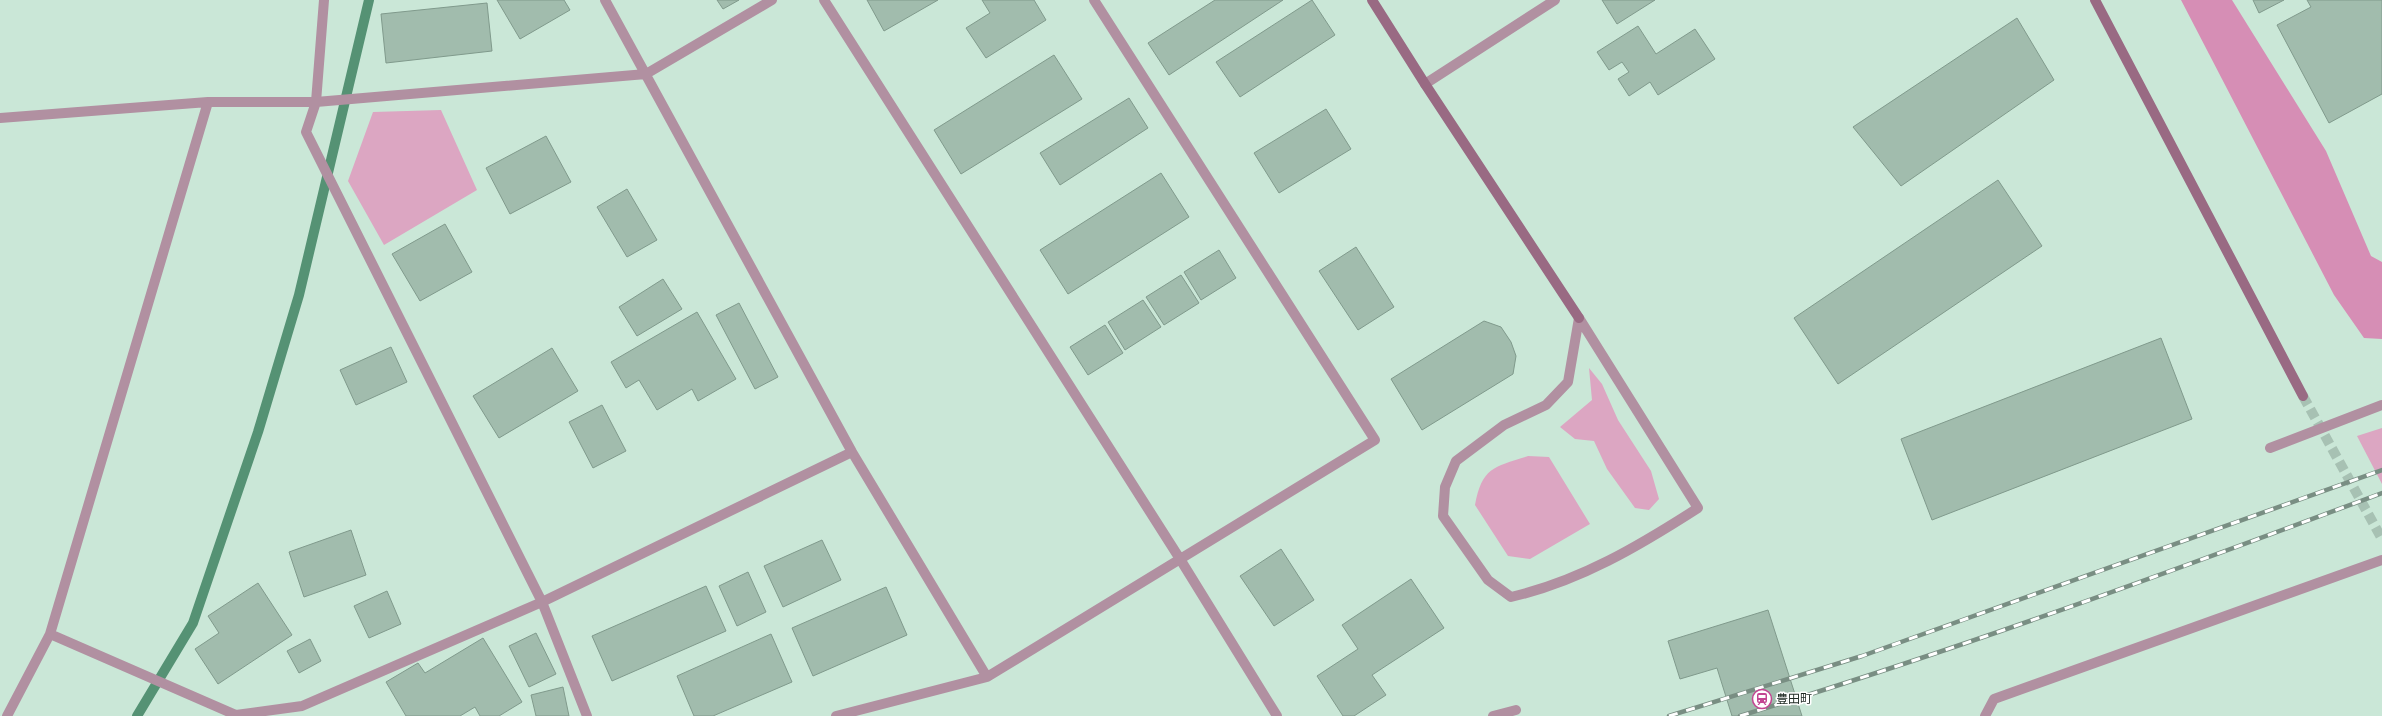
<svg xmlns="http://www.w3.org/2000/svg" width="2382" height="716" font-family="'Archivo Narrow','Noto Sans JP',sans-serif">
	<rect width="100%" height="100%" fill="#cae7d7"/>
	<path fill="#dca6c2" d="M441,110L477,190L384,245L348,181L373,112Z
		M1589,368L1602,384L1618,420L1651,471L1659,499L1649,510L1635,508L1607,469L1594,441L1575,439L1560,427L1592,400Z
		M2382,428V484L2357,436Z
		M1528,456L1549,457L1590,524L1530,559L1508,556L1475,505C1482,467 1494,467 1528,456Z"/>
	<path fill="#d68eb5" d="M2181,0H2232L2326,151L2371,256L2382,262V339L2364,338L2334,295Z"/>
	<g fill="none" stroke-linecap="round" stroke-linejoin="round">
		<path stroke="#559274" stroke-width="10" d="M137,716L193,623L258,432L299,295L369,0"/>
	</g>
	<path fill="#a1bcad" stroke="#809a8c" d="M497,0H564L570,10L520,39Z
		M717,0H739L723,9Z
		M867,0H938L884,31Z
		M982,0H1034L1046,20L986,58L966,28L990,13Z
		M1215,0H1283L1169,75L1148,43Z
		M1312,0L1335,35L1240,97L1216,62Z
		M1602,0H1655L1617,24Z
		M2253,0H2284L2259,13Z
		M2307,0H2382V94L2329,123L2277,25L2311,7Z
		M487,3L492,51L386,63L381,14Z
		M2017,18L2054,80L1901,186L1853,127Z
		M1638,26L1656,54L1695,29L1715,59L1658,95L1650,82L1629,96L1618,79L1629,72L1622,62L1609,70L1597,52Z
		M1054,55L1082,99L961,174L934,130Z
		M1129,98L1148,128L1060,185L1040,153Z
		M1326,109L1351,149L1279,193L1254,153Z
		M546,136L571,182L510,214L486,168Z
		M1161,173L1189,217L1068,294L1040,250Z
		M1998,180L2042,246L1838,384L1794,318Z
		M627,189L657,240L627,257L597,207Z
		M445,224L472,272L420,301L392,254Z
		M1356,247L1394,307L1358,330L1319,271Z
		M1219,250L1236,278L1201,300L1184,272Z
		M1181,275L1199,303L1164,325L1146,297Z
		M663,279L682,309L637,336L619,307Z
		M1143,300L1161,327L1125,350L1108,322Z
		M739,303L778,377L755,389L716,315Z
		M697,312L736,379L698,401L692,389L657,410L639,380L626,388L611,362Z
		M1484,321L1501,327L1511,342L1516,356L1513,374L1422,430L1391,379Z
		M1105,325L1123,353L1088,375L1070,347Z
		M2161,338L2192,419L1932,520L1901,439Z
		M391,347L407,382L356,405L340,370Z
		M552,348L578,391L499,438L473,396Z
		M602,405L626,451L593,468L569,422Z
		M351,530L366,575L304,597L289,552Z
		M822,540L841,580L783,607L764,566Z
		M1281,549L1314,600L1274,626L1240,576Z
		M748,572L766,612L737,626L719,586Z
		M1411,579L1444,628L1372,675L1386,695L1354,716H1343L1317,676L1358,649L1342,625Z
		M258,583L292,635L218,684L195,649L219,633L208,616Z
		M706,586L726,631L612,681L592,636Z
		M886,587L907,635L813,676L792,628Z
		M387,591L401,624L369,638L354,606Z
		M1768,610L1802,716H1732L1717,668L1680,679L1668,641Z
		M536,633L556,674L529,687L509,646Z
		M771,634L792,682L713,716H694L677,676Z
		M483,638L522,702L499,716H480L475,707L460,716H406L386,682L418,663L425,673Z
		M310,639L321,661L299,673L287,651Z
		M563,687L569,716H536L531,695Z"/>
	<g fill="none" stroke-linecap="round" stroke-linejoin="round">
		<path stroke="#a7c1b3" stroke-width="10" stroke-dasharray="10 5" stroke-linecap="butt" d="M2303,396L2382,539"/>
		<path stroke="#b190a1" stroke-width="10" d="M324,0L316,102L306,132L542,602L587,716
			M605,0L852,452L987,677
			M824,0L1180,559L1277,716
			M1425,84L1555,0
			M0,118L208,102H316L646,74L772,0
			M1579,318L1698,508C1639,546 1580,581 1511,597L1488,580L1443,516L1445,487L1456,461L1504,425L1546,405L1568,382Z
			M2270,448L2382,405
			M50,634L236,715L302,706L542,602L852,452
			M7,716L50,634L208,102
			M836,716L987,677L1375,440L1094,0
			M1493,716L1516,710
			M1985,716L1994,699L2382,560"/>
		<path stroke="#996a83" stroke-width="10" d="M1372,0L1425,84L1579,318
			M2095,0L2303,396"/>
		<defs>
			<path id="rail" d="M1669,716L1862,656L2382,470
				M1740,716C1957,650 2170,572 2382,493"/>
		</defs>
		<use href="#rail" stroke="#798e83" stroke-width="4.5"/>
		<use href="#rail" stroke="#fff" stroke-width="3" stroke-dasharray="9" stroke-linecap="butt"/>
	</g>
	<defs>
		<symbol id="station-ring" viewBox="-11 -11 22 22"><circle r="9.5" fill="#fff" stroke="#c34592" stroke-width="1.5"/><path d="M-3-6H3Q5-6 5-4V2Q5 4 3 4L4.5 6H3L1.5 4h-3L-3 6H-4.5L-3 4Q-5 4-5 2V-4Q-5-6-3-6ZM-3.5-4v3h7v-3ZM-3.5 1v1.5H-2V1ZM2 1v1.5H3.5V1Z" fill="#c34592"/></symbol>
	</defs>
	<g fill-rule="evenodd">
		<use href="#station-ring" x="1751" y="688" width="22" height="22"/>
	</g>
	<g text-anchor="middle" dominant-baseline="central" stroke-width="3" stroke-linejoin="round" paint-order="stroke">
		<g font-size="12" fill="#1c2721" stroke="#fff" text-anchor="start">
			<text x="1776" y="699">豊田町</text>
		</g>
	</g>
</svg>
